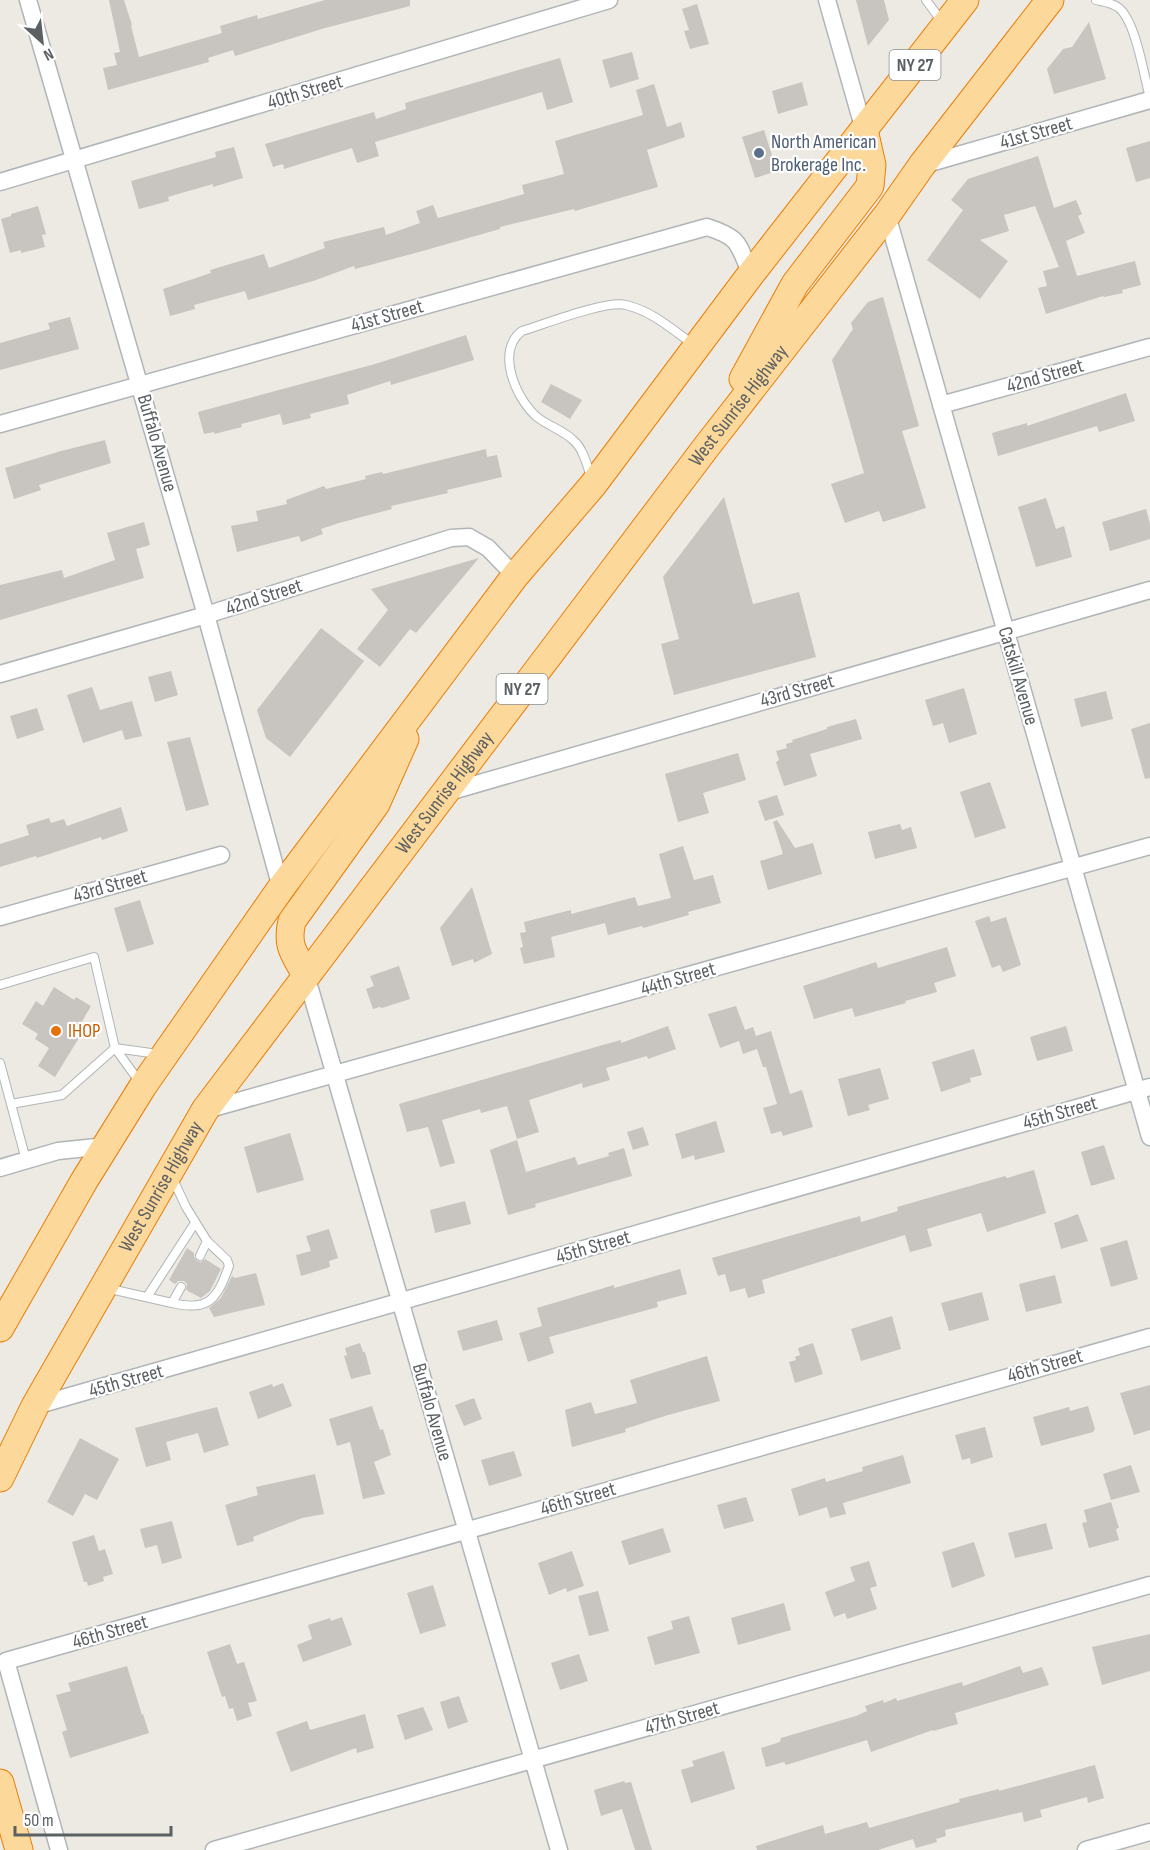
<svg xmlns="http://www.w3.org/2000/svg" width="1150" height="1850" font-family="'Sofia Sans Condensed',sans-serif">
	<rect width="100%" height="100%" fill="#ede9e3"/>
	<path fill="#c8c4bf" d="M109,0H124L132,25L131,26L139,57L222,33L220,26L257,15L258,19L325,0H410V6L325,28L235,56L233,50L208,58L209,62L108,90L103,68L117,65L114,53L120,52Z
		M856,0H884L889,20L868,46Z
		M697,4L709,44L690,49L684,31L689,30L682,9Z
		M1089,22L1106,79L1054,94L1047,69L1063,49L1072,47Z
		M632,52L639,79L610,88L602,60Z
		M560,58L573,102L547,110L542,92L375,142L379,156L357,163L352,148L284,169L283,164L273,167L265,144L374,112L376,119L406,109L405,103Z
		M802,82L808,105L778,114L772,91Z
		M654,84L667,127L681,122L685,137L647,150L658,187L575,211L574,209L500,227V229L419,252L355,269L354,266L316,280L248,300L245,291L194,305L195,309L170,316L163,289L211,273L210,270L264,254L269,268L325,248L323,242L384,227L386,235L420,223L416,211L433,205L438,218L524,194L522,185L564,174L555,141L643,115L636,90Z
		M764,130L777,171L755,178L742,137Z
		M1150,141V178L1136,182L1126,148Z
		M234,147L243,178L213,187V184L178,194L168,197L169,201L139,209L131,181L216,157L215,152Z
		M1038,156L1054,208L1076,200L1082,214L1078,216L1085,233L1066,241L1077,276L1135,261L1141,285L1122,290L1123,293L1104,297L1103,296L1046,314L1038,288L1047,286L1043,271L1059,267L1035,206L1004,215L1009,231L980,240L1008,261L980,299L927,260L963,210L951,200L968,179Z
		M38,206L46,234L42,235L45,247L21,253V250L10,253L1,219L11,216V214Z
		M883,297L919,426L902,431L926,508L883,522L879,511L845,523L831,484L864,473L832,360L853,329L851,323L868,302Z
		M70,317L79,349L0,370V343L50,329L48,323Z
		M466,335L474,360L391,385L390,381L347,395L349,404L310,414L311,418L283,425L280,414L241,424L242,427L214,434V432L204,434L198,412L375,364Z
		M551,384L582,400L570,419L541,402Z
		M1126,393L1135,421L1099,432L1097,426L998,456L992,433L1027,423V426Z
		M105,440L111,463L39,485L41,490L14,499L5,468L61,451Z
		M486,449L487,457L497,455L502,477L447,490L448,493L391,506L392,509L339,523L321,529L323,534L301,542L299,536L237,552L231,526L258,521L256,511L287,504L286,500L324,486L326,489L366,479L365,476L382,472L383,474Z
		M724,497L753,604L799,592L816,657L674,695L661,644L679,639L663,577Z
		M1046,498L1056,529L1064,526L1072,557L1036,567L1018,507Z
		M1146,509L1150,524V539L1110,551L1102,522Z
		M144,522L150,545L136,549L144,578L0,620V585L62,570L64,578L115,560L107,533Z
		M479,558L416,633L410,629L380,667L357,649L388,610L371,589Z
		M321,628L364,661L290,757L266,738L257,710Z
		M171,671L178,695L155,702L148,677Z
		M92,687L100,710L132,701L142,736L125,740L122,730L83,743L67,695Z
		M964,688L977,734L949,743L943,723L933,726L925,700Z
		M1106,691L1113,719L1081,727L1074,699Z
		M37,708L44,730L17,739L10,716Z
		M856,719L862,739L810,754L817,776L784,786L776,762L779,760L776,751L787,748L786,744L793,742L792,740L827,729V727Z
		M1150,723V778L1145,779L1131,729Z
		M190,737L209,805L186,811L167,742Z
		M738,753L746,780L703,793L709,813L678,822L665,774Z
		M990,782L1006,828L975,838L960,792Z
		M777,795L784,815L765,821L758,801Z
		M121,807L128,831L102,840L101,837L37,858L36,856L0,867V844L29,835L26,825L49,818L51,823L64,819L67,826Z
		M777,820L795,848L813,843L822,874L768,890L760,861L783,854L773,822Z
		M900,824L902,830L911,827L917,848L875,859L868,832Z
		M683,846L694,880L713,875L721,903L688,912L689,915L643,928L642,926L608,935L605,923L551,937L555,957L524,964L520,948L523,947L520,933L526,932L524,922L571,910V914L635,897L638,906L671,898L659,854Z
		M472,887L492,954L474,963L473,959L452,966L440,928Z
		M140,900L154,944L127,952L114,908Z
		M989,916L991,922L1006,917L1021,965L1003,972L1000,965L992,968L975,921Z
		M947,947L956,976L934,983L937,992L905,1001L906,1003L855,1017L852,1008L814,1019L803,986L876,962L878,968Z
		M399,966L410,999L382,1008L380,1007L373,1009L366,989L374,986L370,976Z
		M54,987L74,1000L76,997L91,1006L74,1035L79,1038L55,1077L38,1066L49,1048L35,1039L38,1034L22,1024L36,1001L43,1006Z
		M736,1006L745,1030L753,1027L756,1036L771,1031L790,1094L802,1090L813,1127L786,1135L783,1136L781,1131L771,1134L763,1108L777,1104L766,1067H763L757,1049L743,1054L739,1041L720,1048L708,1014Z
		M668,1026L676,1049L648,1059L647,1056L606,1068L610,1080L583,1088L582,1083L529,1100L539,1132L517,1139L507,1106L481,1113L480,1109L442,1120L455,1163L440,1167L428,1127L407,1132L399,1104L599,1046L621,1040V1043Z
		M1066,1026L1073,1051L1037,1061L1030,1037Z
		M974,1049L982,1075L970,1078L971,1082L941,1092L932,1062Z
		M880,1068L889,1099L868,1105L870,1110L848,1116L838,1079Z
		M716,1121L725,1152L695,1160L694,1155L682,1159L675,1134Z
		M643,1127L649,1145L633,1150L627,1132Z
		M290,1133L304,1180L257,1193L244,1147Z
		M517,1140L526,1172L575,1157L578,1165L609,1156L608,1153L624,1148L632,1176L535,1204L536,1207L508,1215L490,1150Z
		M1104,1145L1115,1179L1091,1186L1081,1152Z
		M1034,1170L1046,1213L987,1232L981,1213L927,1229L932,1246L910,1252L905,1235L762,1280L765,1293L748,1298L745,1288L730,1292L725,1274L718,1276L712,1258L860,1216L861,1222L898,1211L897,1207L1005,1176L1007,1178Z
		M465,1201L471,1224L435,1233L430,1210Z
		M1078,1214L1088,1241L1061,1249L1054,1223Z
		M329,1229L338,1258L329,1261L330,1267L301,1276L296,1255L311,1251L306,1236Z
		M1127,1240L1138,1279L1111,1287L1100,1248Z
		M187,1248L194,1253V1257L197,1261L201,1262L205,1259L221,1269L210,1291L201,1298L186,1290L187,1284L184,1281H178L175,1284L169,1280Z
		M680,1269L687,1294L657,1302L658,1307L549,1337L554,1353L528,1362L519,1333L542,1326L537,1308L614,1285V1288Z
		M256,1273L265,1305L214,1317L209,1308L221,1298L232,1276L235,1278Z
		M1055,1275L1062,1303L1026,1312L1019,1284Z
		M982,1292L989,1320L949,1331L941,1303Z
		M892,1316L901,1349L861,1361L851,1329Z
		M497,1320L503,1340L463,1351L457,1331Z
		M360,1343L363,1352H365L371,1374L351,1379L344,1356L347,1355L345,1348Z
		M813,1343L823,1374L795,1383L789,1362L796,1360L795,1357L800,1355L798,1348Z
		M707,1356L720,1401L668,1415L625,1429L626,1432L572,1447L565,1410L591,1402L595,1414L637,1403L630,1380Z
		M283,1383L292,1406L258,1419L249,1392L272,1384L273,1387Z
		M1150,1385V1430L1134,1435L1120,1393Z
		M474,1398L482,1419L464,1426L455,1405Z
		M372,1406L380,1430L383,1429L391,1455L374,1462L385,1494L363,1499L350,1442L337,1446L329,1419Z
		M1088,1406L1095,1429L1093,1432L1041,1446L1033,1417L1069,1407L1070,1411Z
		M217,1407L229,1445L204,1453L198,1433L166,1442L171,1460L146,1467L135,1428Z
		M985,1427L993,1457L971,1464L970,1458L962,1460L955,1435Z
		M80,1438L119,1459L97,1500L85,1494L73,1516L47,1502Z
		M514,1451L522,1476L489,1486L481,1460Z
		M903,1455L911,1483L843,1503L846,1514L830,1518L827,1507L799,1516L791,1489L825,1478L826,1482L863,1471L862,1467Z
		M1131,1465L1140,1492L1111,1500L1103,1474Z
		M315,1474L324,1514L302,1518L253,1537L254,1541L237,1546L225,1505L258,1495L256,1487Z
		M746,1497L754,1521L724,1529L717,1505Z
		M1111,1502L1119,1528L1116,1529L1119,1540L1089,1548L1082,1523L1087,1522L1084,1510Z
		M172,1521L182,1558L162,1564L157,1545L145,1548L140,1529Z
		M1046,1523L1053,1549L1015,1558L1008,1533Z
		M663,1528L671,1552L629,1565L621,1541Z
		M94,1535L99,1551L105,1549L113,1574L103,1577L104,1581L88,1586L87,1582H84L72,1542Z
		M974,1542L985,1576L952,1588L942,1552Z
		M572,1551L584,1586L567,1592L566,1588L549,1595L538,1563Z
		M869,1561L877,1586L870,1588L877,1609L847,1619L845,1613L834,1617L825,1592L855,1581L850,1567Z
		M433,1585L446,1626L420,1634L407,1593Z
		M598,1591L609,1631L589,1636L578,1596Z
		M784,1603L791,1630L738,1645L731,1618Z
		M689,1616L700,1653L655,1665L647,1637L673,1629L671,1621Z
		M342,1617L352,1645L303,1662L297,1645L312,1639L308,1625L330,1618L331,1621Z
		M1150,1634V1671L1102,1685L1092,1647Z
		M230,1644L237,1664L244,1662L257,1701L248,1703L252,1716L237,1721L233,1708L229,1709L225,1696L222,1697L207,1652Z
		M579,1654L588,1681L560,1690L551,1663Z
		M127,1666L142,1715L143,1714L149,1733L70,1758L62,1732L67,1730L56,1695L71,1691L68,1683Z
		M1020,1666L1023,1673L1042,1667L1049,1685L955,1713L958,1724L933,1731V1730L871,1752L867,1740L786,1765L784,1762L766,1767L761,1748L780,1742L781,1738L856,1716L867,1711L865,1706L883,1700L884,1703L896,1698L897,1701L962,1682L963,1686Z
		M459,1696L468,1722L448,1729L440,1702Z
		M423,1707L433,1730L405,1740L397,1715Z
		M365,1714L374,1748L357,1753L356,1748L291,1772L276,1732L307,1721L310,1730Z
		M724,1751L735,1789L691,1803L681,1770L694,1766L692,1761Z
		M1095,1765L1104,1798L1088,1803L1087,1797L1040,1810L1042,1817L1024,1822L1022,1812L945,1830L946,1836L936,1839L937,1842L916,1848L913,1839L878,1850H757L756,1846L823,1825L825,1834L867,1822L869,1828L960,1802L959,1799L999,1789V1791Z
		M624,1781L625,1783L631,1782L652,1850H635L622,1809L601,1816L594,1790Z"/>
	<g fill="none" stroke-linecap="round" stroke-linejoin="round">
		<defs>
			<path id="service" d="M926,0L943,23
				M1096,0C1104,2 1113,3 1119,8C1136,22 1144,76 1150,98
				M591,477C587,465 583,448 573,440C563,430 548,426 537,417C516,399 495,351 522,331C545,324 606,300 626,305C652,311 673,330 694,345
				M0,985L94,957L115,1048L141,1084
				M115,1048L158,1054
				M0,1063L11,1104L62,1095L115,1048
				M11,1104L26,1160
				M172,1177L186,1207L207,1241L200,1256
				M106,1288L172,1303L181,1287
				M147,1297L195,1223
				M172,1303C209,1312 217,1299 229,1266L227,1260L207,1241"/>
			<path id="minor" d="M28,0L206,615L281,888
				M827,0L864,130
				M923,165L1150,100
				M0,182L609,0
				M887,215L1150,1137
				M941,405L1150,347
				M0,424L707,227C741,238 737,243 751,274
				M0,674L206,615L451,538L469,537L488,548L515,576
				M445,793L1150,590
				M0,917L221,855
				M306,975L559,1850
				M206,1110L1150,846
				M0,1168L58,1151L106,1146
				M35,1406L1150,1087
				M59,1850L6,1661L1150,1337
				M214,1850L1150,1585
				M1086,1850L1150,1832"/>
			<g id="trunk">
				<path d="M743,379L795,284L870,186L872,165L864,130"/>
				<path d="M306,975C294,953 286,946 292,921L376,804L405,739"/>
				<path d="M0,1328L84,1181L143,1086L281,888L515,576L593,485L751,274L965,0"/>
				<path id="s1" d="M0,1478L35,1406L205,1110L707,446L887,215L922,165L1050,0"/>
				<path d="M0,1783L19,1850"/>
			</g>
		</defs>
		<use href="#service" stroke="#b0b5b8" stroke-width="10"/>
		<use href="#minor" stroke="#b0b5b8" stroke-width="19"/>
		<use href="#trunk" stroke="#ea7e06" stroke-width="29"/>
		<use href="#service" stroke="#fff" stroke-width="8"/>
		<use href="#minor" stroke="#fff" stroke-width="16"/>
		<use href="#trunk" stroke="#fcd89b" stroke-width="27"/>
	</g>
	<circle fill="#5c6f8a" stroke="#fff" stroke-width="2" cx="759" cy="153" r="6"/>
	<circle fill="#e8710a" stroke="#fff" stroke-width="2" cx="56" cy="1031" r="6"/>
	<g text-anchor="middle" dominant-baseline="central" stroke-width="4.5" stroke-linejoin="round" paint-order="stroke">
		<g fill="#fff" stroke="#8c9092" stroke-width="1.5">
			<rect x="889.5" y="50" width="51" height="30" rx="4.5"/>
			<rect x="496.5" y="674" width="51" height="30" rx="4.5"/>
		</g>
		<g font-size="18" font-weight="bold" fill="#5b6063">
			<text x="915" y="65">NY 27</text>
			<text x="522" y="689">NY 27</text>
		</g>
		<g font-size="20" fill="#5b6063" stroke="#fff">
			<text transform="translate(305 92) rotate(-17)">40th Street</text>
			<text transform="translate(1036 133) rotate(-16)">41st Street</text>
			<text transform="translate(387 316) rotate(-16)">41st Street</text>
			<text transform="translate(1045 376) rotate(-16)">42nd Street</text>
			<text stroke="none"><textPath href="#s1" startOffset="1305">West Sunrise Highway</textPath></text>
			<text transform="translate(157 443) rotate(74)">Buffalo Avenue</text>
			<text transform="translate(264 597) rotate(-18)">42nd Street</text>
			<text transform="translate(1018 676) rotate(74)">Catskill Avenue</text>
			<text transform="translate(797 691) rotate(-16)">43rd Street</text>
			<text stroke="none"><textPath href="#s1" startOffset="819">West Sunrise Highway</textPath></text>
			<text transform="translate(110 886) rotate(-16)">43rd Street</text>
			<text transform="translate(678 979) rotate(-16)">44th Street</text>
			<text transform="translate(1060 1113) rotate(-16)">45th Street</text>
			<text stroke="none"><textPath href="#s1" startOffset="333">West Sunrise Highway</textPath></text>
			<text transform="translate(593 1247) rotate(-16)">45th Street</text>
			<text transform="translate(1045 1366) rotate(-16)">46th Street</text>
			<text transform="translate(126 1381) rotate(-16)">45th Street</text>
			<text transform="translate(432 1412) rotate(74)">Buffalo Avenue</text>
			<text transform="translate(578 1499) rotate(-16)">46th Street</text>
			<text transform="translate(110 1632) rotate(-16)">46th Street</text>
			<text transform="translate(682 1718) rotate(-16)">47th Street</text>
		</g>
		<g font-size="20" fill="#4e5e75" stroke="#fff" text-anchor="start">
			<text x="771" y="142">North American<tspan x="771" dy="23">Brokerage Inc.</tspan></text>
		</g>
		<g font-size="20" fill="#c56008" stroke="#fff" text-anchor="start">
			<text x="68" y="1031">IHOP</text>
		</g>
	</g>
	<g transform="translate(42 42) rotate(153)" stroke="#ffffff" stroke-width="4.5" paint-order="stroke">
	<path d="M0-4.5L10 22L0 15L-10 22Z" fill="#5b6063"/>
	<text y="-9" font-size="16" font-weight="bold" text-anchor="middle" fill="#5b6063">N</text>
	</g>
	<path d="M15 1826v9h156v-9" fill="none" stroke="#5b6063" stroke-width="3"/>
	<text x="24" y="1826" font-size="18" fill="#5b6063" stroke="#ffffff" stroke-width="4.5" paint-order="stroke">50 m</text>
</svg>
